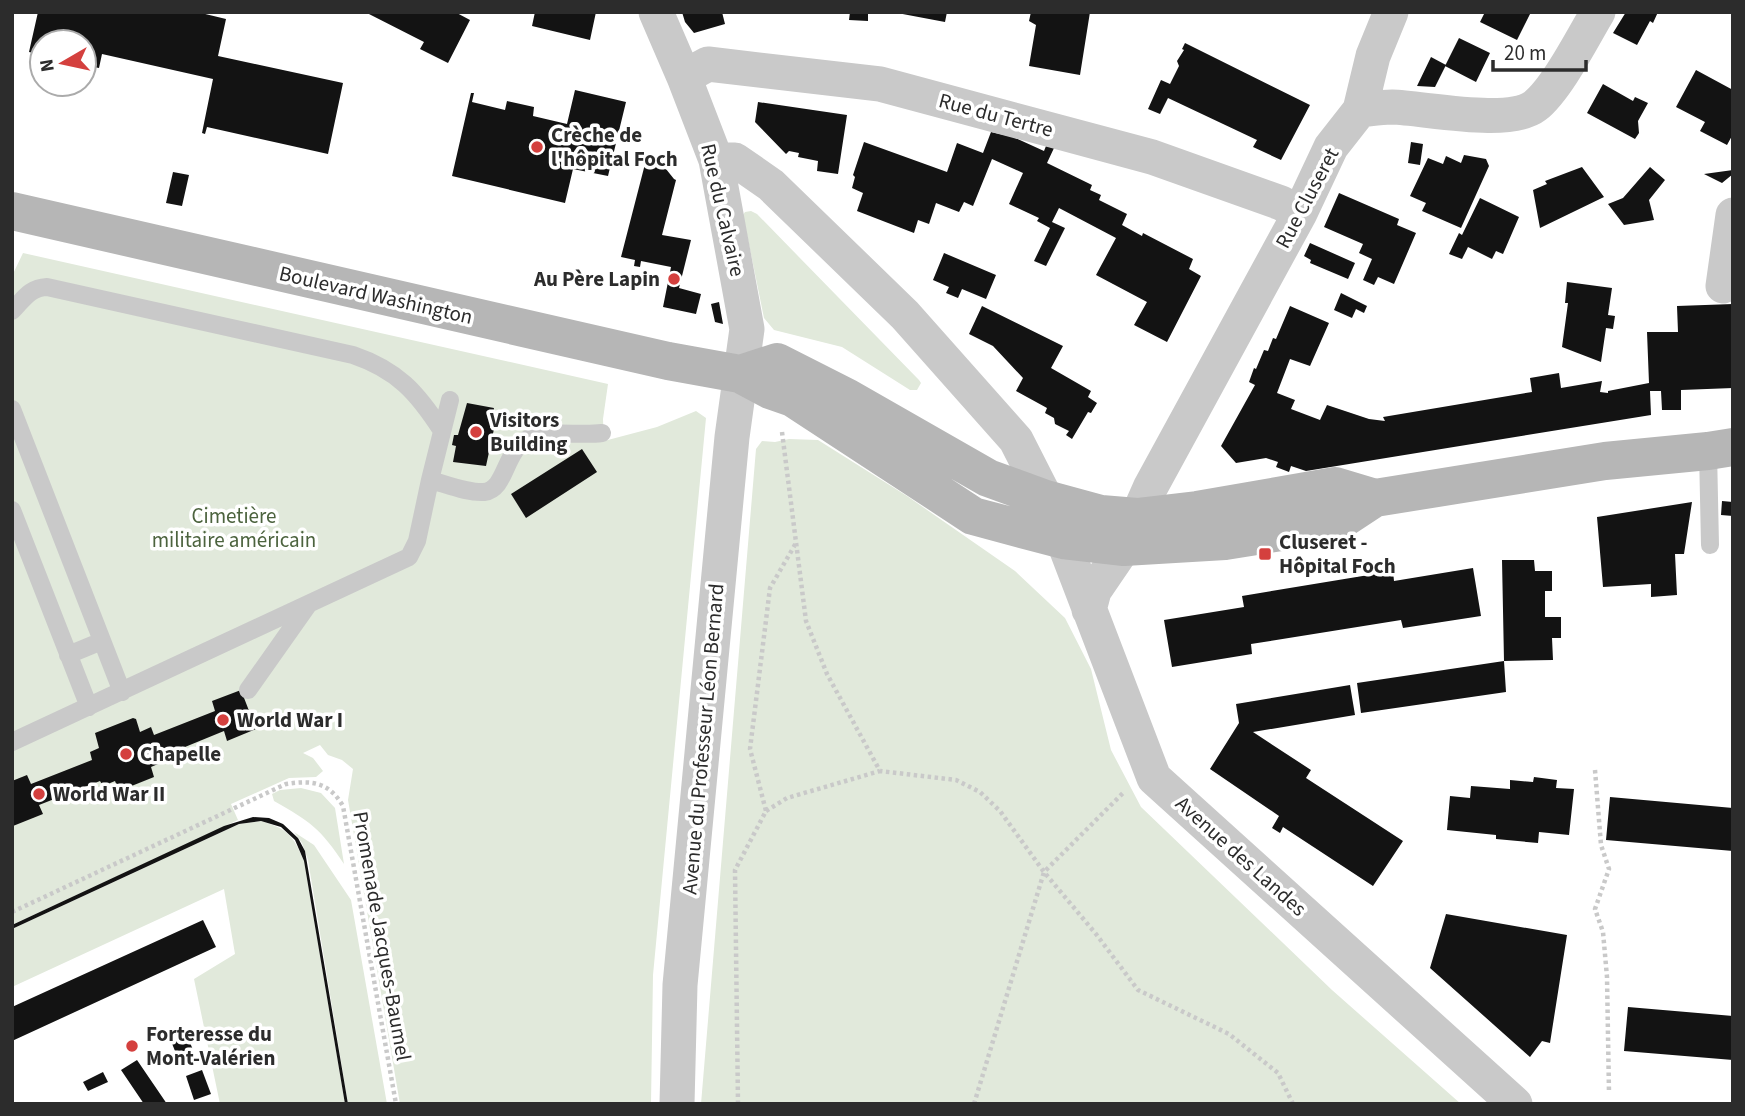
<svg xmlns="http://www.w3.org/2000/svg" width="1745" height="1116" font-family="'Source Sans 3',sans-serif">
	<rect width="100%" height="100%" fill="#fff"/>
	<path fill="#e1e9db" d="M751,211L757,214L919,380L921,383L917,390H910L842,347L774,330L764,318L743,215L745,212Z
		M23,253L608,384L603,419L604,441L657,427L696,411L706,418L653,975L651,1104H400L348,800L353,769L342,760L328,755L320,745L303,753L313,758L323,771L316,777L289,778L231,804L238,820L12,925V276Z
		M789,439L818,440L907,496L1015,571L1065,618L1091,669L1111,750L1141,807L1332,990L1461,1104H701L756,449L762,441L775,442Z
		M301,788L321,793L335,808L344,864C320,828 311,822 274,801L272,794L280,790Z
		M261,821C288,829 293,835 304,861L345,1104H220L194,979L235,954L224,889L12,987V929L239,824Z
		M294,832L314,845L351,900L387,1104H348L308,860L302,843Z"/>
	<path fill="#131313" d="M38,12H197L226,19L218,56L343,83L328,154L207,127L205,134L202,133L213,79L102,54L99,68L84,65V42H42V55L29,52Z
		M365,12H455L470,20L448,63L420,49L424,42Z
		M535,12H596L590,40L532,26Z
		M682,12H722L725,24L694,33L685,22Z
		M850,12H868V21L849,20Z
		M892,12H947L945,22Z
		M1031,12H1090L1080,75L1029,66L1036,25L1029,21Z
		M1485,12H1531L1517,40L1480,22Z
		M1626,12H1658L1653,23L1650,21L1637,45L1613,33Z
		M1459,38L1490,53L1476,82L1445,66Z
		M1185,43L1310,105L1281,160L1253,147L1257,140L1168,98L1160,114L1148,109L1161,80L1170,84L1179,66L1177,61L1184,50L1182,49Z
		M1431,57L1446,65L1435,87L1417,86Z
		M1696,70L1733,90V134L1727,145L1700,131L1705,122L1676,107Z
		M1603,84L1633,101L1635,97L1648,103L1638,121L1639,133L1635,139L1587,113Z
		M575,90L626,102L608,176L573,169L565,203L452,176L471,93H474L472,102L505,110L507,101L534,107L533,116L567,124Z
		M758,102L847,115L838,174L817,171L818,161L798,157L799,153L789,151L786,154L755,122Z
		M991,132L1013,137L1044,151L1046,146L1054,148L1047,163L1092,185L1090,190L1101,195L1099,200L1127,214L1122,225L1142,236L1143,233L1193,259L1189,269L1201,276L1167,342L1134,325L1147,302L1096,275L1116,238L1059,208L1052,222L1065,228L1046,266L1034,261L1050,228L1037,221L1039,218L1009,204L1023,173L992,159L973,206L964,202L959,212L936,203L929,224L918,220L914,233L857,211L863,193L852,188L855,177L853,175L864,142L947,172L957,143L983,153Z
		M1411,142L1423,144L1420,165L1408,163Z
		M1464,155L1486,159L1489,166L1461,228L1422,211L1426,203L1410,196L1428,158L1443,164L1446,156L1461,163Z
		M645,164L666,169L674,179L676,180L662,235L691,240L679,288L701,294L696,314L663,307L671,267L641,261L640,267L634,266L635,260L621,257Z
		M1582,167L1604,197L1540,228L1533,190L1547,184L1545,181Z
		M1650,167L1665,180L1649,200L1654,220L1624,225L1608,204L1623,198Z
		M1733,170V174L1722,183L1704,174Z
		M173,172L189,175L182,206L166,203Z
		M1339,193L1399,219L1397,225L1416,233L1394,284L1378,277L1374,285L1363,280L1372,259L1359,253L1363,244L1324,227Z
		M1480,198L1519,217L1503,254L1496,251L1492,259L1468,247L1462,259L1449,254L1459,233L1462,235Z
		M1310,243L1355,263L1348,279L1310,263L1311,260L1304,256Z
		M944,253L996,275L986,299L962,289L958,298L946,293L949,287L933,280Z
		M1567,282L1612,288L1608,315L1615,316L1613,329L1606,328L1601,362L1562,347L1568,303H1565Z
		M1341,293L1367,306L1364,313L1356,309L1352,318L1334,310Z
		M719,302L723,324L715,322L711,304Z
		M1733,304V388L1681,390V410H1662L1661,391H1650L1651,415L1306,471L1291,466L1289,472L1276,467L1278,462L1266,458L1236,463L1221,446L1255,385L1249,382L1254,368L1256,369L1264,350L1268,351L1273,338L1276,339L1290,306L1329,323L1310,366L1290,359L1277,393L1295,400L1291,409L1320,420L1327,405L1369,419L1385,421L1383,417L1532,392L1530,378L1559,373L1561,388L1602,381L1600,392L1608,393V391L1649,383L1647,332H1678L1677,306Z
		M982,306L1063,346L1051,368L1091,391L1088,397L1097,403L1091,413L1088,412L1072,439L1066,435L1069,431L1055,424L1054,418L1045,413L1047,408L1016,391L1023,378L993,346L969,334Z
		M467,403L494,408L490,428L494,429L486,466L453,462L456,446L452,445L454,435H458Z
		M582,449L597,472L526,518L511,494Z
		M1722,501L1733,502V516L1721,515Z
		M1692,502L1684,554H1675L1677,595L1651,597V584L1603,587L1597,517Z
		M1502,560H1534L1535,571H1552V591H1545V617H1561V638H1552L1553,660L1504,661L1506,692L1361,713L1357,683L1504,661Z
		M1473,568L1481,616L1403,628L1401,620L1251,644L1252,654L1172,667L1164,620L1244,607L1242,596L1393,571L1394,581Z
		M1350,685L1355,715L1253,732L1311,770L1306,778L1403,841L1373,886L1283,827L1280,833L1272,828L1279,816L1210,769L1239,723L1236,704Z
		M241,690L256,729L227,741L224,731L163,756L165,761L151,767L154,777L119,791L115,781L103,786L100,781L39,805L43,814L13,826L12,781L27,775L31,784L92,760L90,752L99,748L95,733L133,718L136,719L140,732L151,727L154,735L215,711L212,701Z
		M1534,777L1557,780L1556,788L1574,789L1569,835L1539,832L1538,843L1496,839V835L1447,830L1450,796L1470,798L1471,786L1510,789V780L1533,782Z
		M1610,797L1733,808V851L1606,840Z
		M253,817L269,818L283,824L298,838L305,851L348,1104H345L304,861L295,840L281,827L261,821L239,824L12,929V925L224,826Z
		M1446,914L1567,935L1550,1043L1542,1041L1530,1057L1430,968Z
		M203,920L216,947L12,1041V1007Z
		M1628,1007L1733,1016V1060L1624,1051Z
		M187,1035L195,1055L179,1061L171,1041Z
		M137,1060L167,1104H144L121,1070Z
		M202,1070L211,1094L194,1100L186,1076Z
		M103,1072L108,1082L88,1091L83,1082Z"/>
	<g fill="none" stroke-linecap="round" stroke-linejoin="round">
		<path stroke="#c9c9c9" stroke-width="4.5" stroke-dasharray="3.5 3.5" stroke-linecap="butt" d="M782,432L806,621L827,674L880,771L956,780L980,792L1000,811L1044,872L1096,934L1138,990L1229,1034L1278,1073L1293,1104
			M1595,770L1601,845L1609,869L1595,909L1603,932L1607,977L1609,1093
			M766,811L787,798L880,771
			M12,912L286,784C312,780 329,782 343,806L396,1104
			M738,1104L735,870L766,811L750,749L770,588L796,543
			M974,1104L1044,872L1124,792"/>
		<path stroke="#c9c9c9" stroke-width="18" d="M12,311C24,299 29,288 47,287L353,355C397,370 417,392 442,431
			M12,409L122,692
			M1708,451L1710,545
			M430,480L450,400
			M12,510L89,707
			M68,655L102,641
			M248,690L308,605
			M12,742L409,557L417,541L430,480C446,484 467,493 484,492C508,489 503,448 532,437C552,430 580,436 602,433"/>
		<path stroke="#c9c9c9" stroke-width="35" d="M656,12L684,77L716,160L747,329L732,437L680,985L677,1104
			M684,77L708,64L880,84L1152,157L1281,203L1300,213
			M1360,110C1370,109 1381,107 1392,107C1425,108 1509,126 1535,106C1557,89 1583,37 1598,12
			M716,160H735L771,185L905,315L1016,440L1046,499L1063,540L1154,778L1515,1104
			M1723,286L1733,215
			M1089,610L1094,591L1124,547L1150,488L1300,213L1331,147L1360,110L1373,56L1391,12"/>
		<path stroke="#b6b6b6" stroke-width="38" d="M12,211L668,361L740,374L770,390L793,398L973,516L1063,540L1124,547L1225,541L1337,523L1375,498L1605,461L1708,451L1733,447
			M740,374L777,362L848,398L988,478L1046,499L1101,514L1137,517L1197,510L1335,486L1375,498"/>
	</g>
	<g fill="#d4403e" stroke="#fff" stroke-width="2.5">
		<circle cx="537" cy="147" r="7"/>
		<circle cx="674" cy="279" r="7"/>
		<circle cx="476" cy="432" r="7"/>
		<rect x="1258" y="547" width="14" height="14" rx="3.5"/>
		<circle cx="223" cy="720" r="7"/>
		<circle cx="126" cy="754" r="7"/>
		<circle cx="39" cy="794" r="7"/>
		<circle cx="132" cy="1046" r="7"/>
	</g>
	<g text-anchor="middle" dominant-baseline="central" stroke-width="7" stroke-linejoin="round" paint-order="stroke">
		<g font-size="21" fill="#2c2c2c" stroke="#fff">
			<text transform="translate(996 115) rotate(15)">Rue du Tertre</text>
			<text transform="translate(1307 198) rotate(-62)">Rue Cluseret</text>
			<text transform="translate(723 210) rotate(77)">Rue du Calvaire</text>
			<text transform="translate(376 295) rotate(13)">Boulevard Washington</text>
			<text transform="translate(703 739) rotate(-85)">Avenue du Professeur Léon Bernard</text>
			<text transform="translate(1241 856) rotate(42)">Avenue des Landes</text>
			<text transform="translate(382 936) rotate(80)">Promenade Jacques-Baumel</text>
		</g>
		<g font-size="21" font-weight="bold" fill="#2c2c2c" stroke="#fff" text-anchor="start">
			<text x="551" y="135">Crèche de<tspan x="551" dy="24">l'hôpital Foch</tspan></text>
			<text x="660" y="279" text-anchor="end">Au Père Lapin</text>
			<text x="490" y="420">Visitors<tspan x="490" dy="24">Building</tspan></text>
			<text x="1279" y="542">Cluseret -<tspan x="1279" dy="24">Hôpital Foch</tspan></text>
			<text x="237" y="720">World War I</text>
			<text x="140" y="754">Chapelle</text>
			<text x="53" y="794">World War II</text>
			<text x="146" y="1034">Forteresse du<tspan x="146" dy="24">Mont-Valérien</tspan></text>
		</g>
		<g font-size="21" fill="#4c633e" stroke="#fff">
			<text x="234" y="516">Cimetière<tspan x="234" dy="24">militaire américain</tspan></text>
		</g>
	</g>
	<rect width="1745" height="1116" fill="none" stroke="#2c2c2c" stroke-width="28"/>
	<g transform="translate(63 63) rotate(261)"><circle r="33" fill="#ffffff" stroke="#ababab" stroke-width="2"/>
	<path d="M0-5L12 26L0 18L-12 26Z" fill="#d4403e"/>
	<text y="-10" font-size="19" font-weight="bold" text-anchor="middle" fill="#2c2c2c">N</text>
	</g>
	<path d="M1493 60v10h93v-10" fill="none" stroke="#2c2c2c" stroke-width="3.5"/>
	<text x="1504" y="60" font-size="21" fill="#2c2c2c" stroke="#ffffff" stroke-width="5" paint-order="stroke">20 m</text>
</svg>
